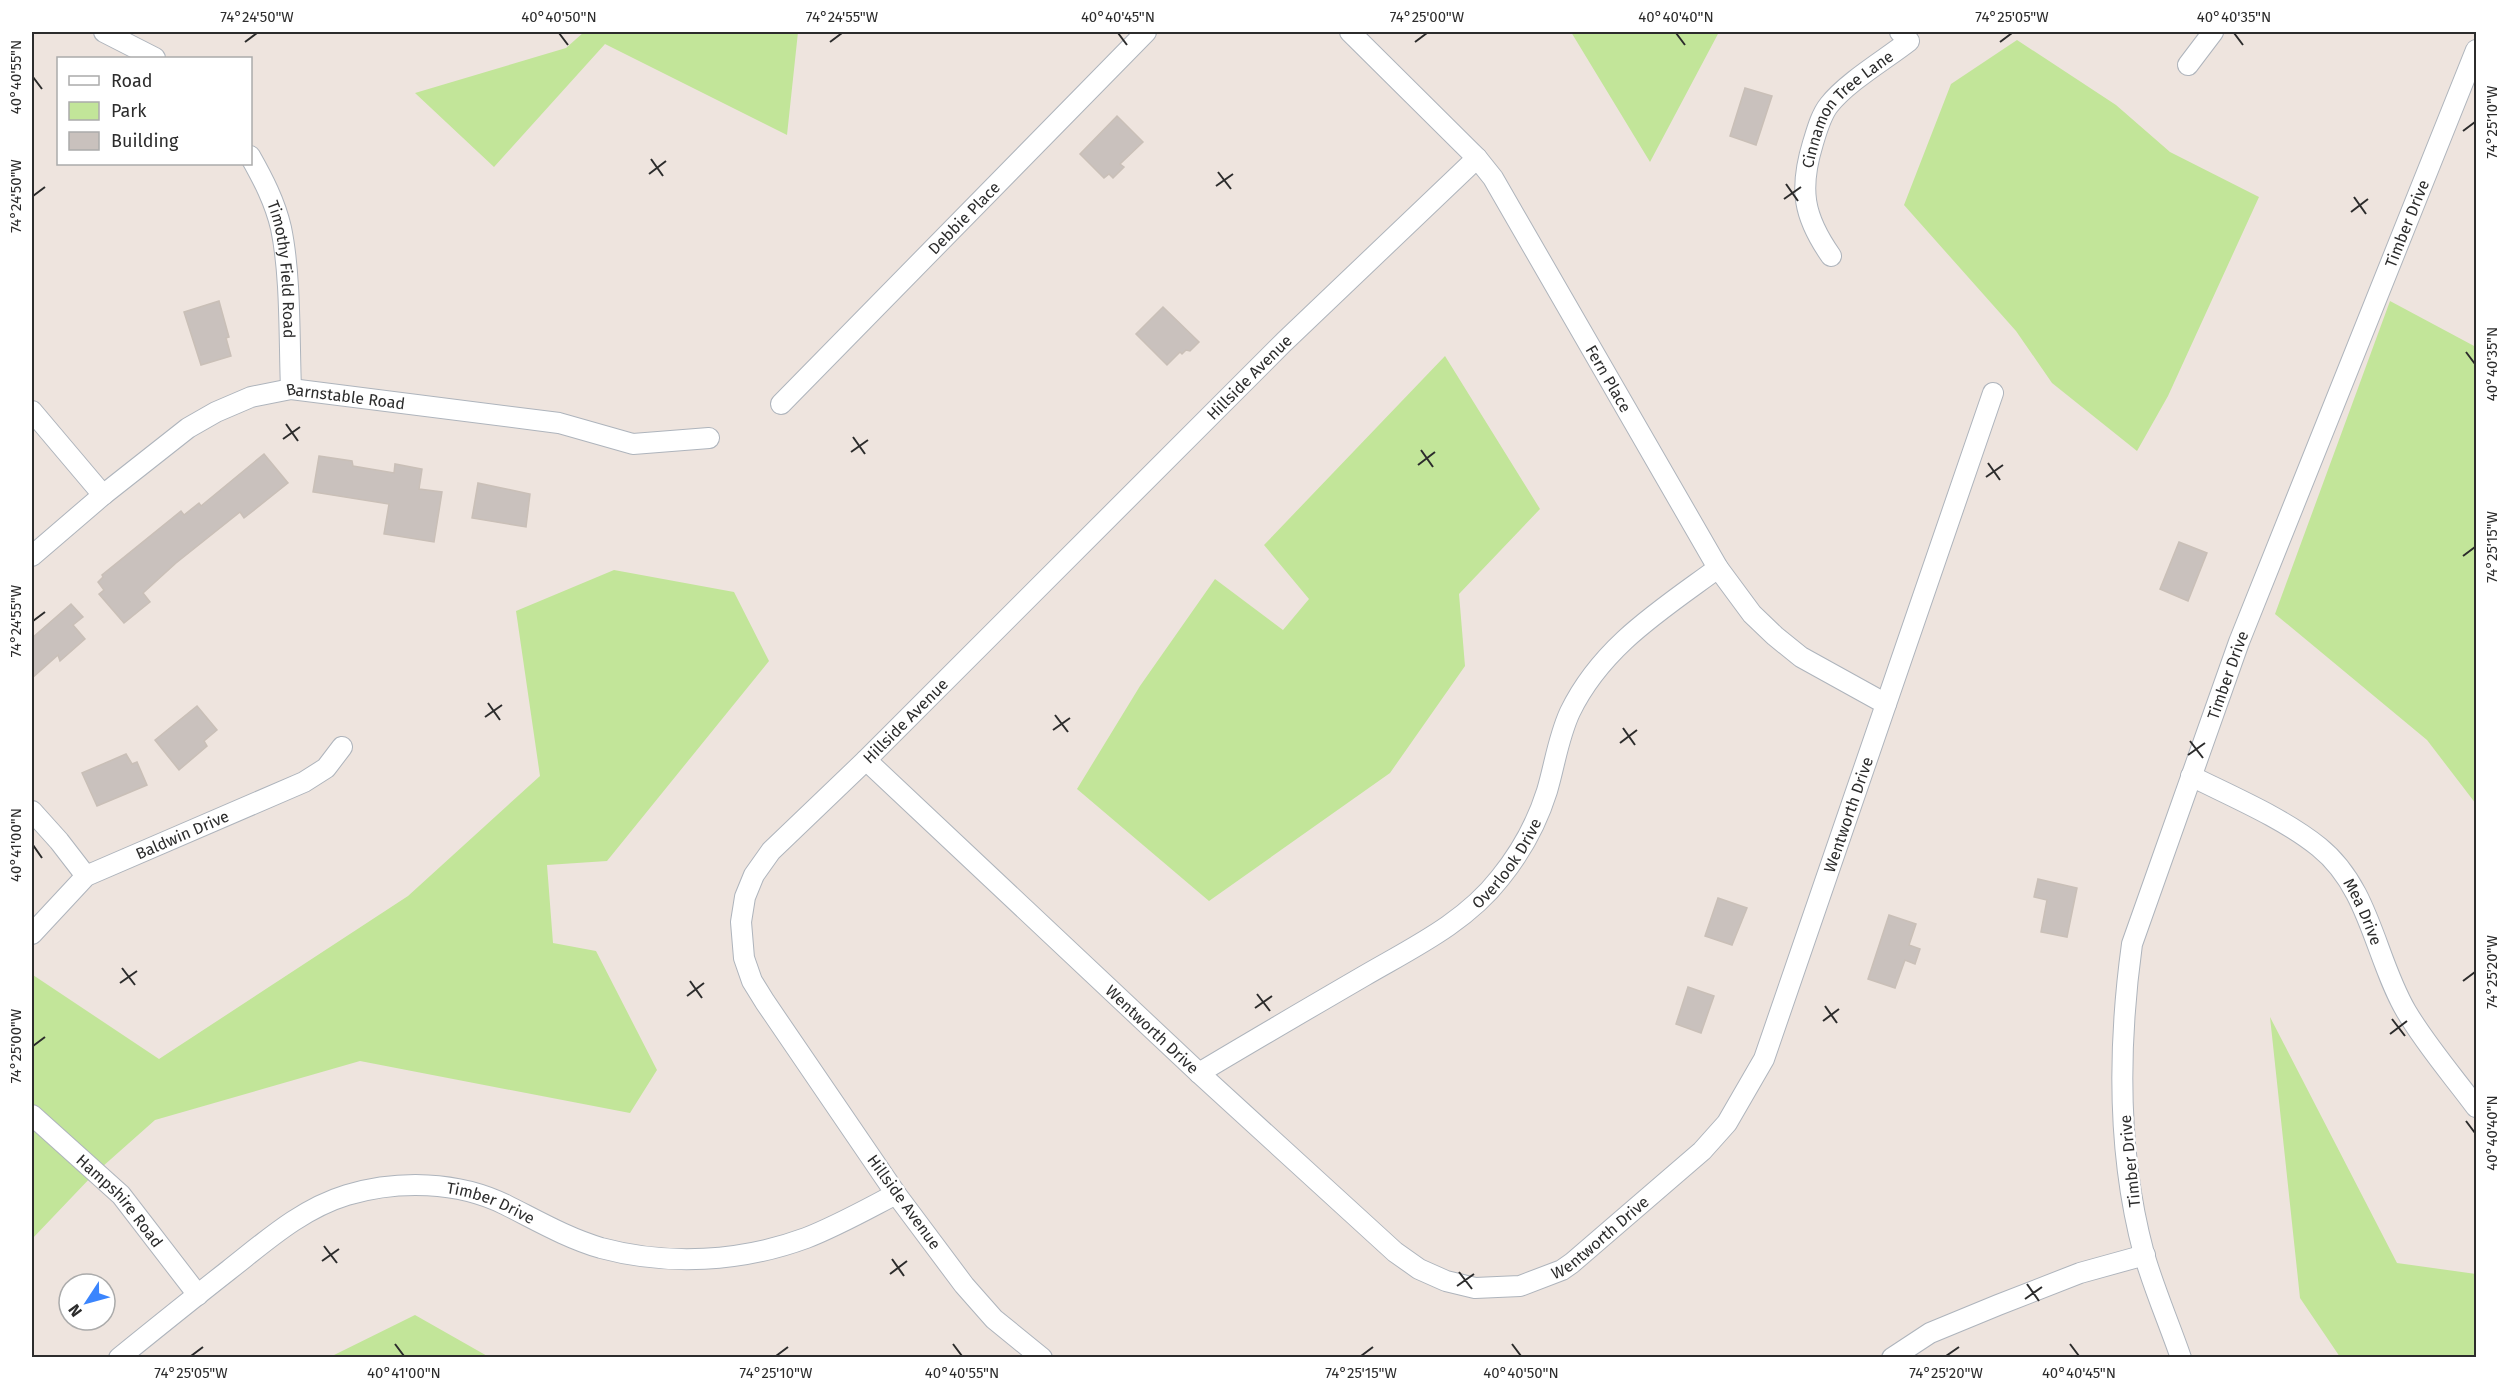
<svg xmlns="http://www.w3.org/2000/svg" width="2508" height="1389" font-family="'Fira Sans',sans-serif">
	<rect width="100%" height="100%" fill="#eee4de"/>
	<path fill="#c2e599" d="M584,32H798L787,135L605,44L494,167L415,93L566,48Z
		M1571,32H1719L1650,162Z
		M2017,40L2116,105L2170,152L2259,197L2168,396L2137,451L2052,383L2016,331L1904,205L1951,84Z
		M2390,301L2476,347V804L2427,740L2275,614Z
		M1445,356L1540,509L1459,594L1465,666L1390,773L1209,901L1077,789L1140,686L1215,579L1283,630L1309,599L1264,545Z
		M614,570L734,592L769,661L607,861L547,865L553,943L596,951L657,1070L630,1113L360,1061L155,1120L93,1175L32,1239V976L33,975L159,1059L408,896L540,776L516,611Z
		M2270,1017L2397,1263L2476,1274V1357H2340L2300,1298Z
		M415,1315L489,1357H330Z"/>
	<path fill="#c9c1bd" stroke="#c9bfb7" stroke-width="1.5" d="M1745,88L1772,96L1756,145L1730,136Z
		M1117,116L1143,142L1120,164L1124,167L1113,178L1109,174L1104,178L1080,154Z
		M219,301L229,337L226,338L231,356L201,365L184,312Z
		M1163,307L1199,342L1190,351L1186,350L1182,354L1180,352L1167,365L1136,334Z
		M264,454L288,483L244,518L240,512L176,563L143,593L150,602L124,623L99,594L104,590L98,582L103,577L102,575L181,511L184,515L199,503L201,506Z
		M319,456L352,461L353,466L394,473L395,464L422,469L419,489L442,492L434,542L384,534L389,504L313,492Z
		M478,483L530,494L526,527L472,518Z
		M2179,542L2207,553L2188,601L2160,589Z
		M71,604L83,617L73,625L85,639L60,661L58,655L32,678V638Z
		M197,706L217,730L204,741L207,746L179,770L155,740Z
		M126,754L132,764L137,762L147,785L97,806L82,773Z
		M2038,879L2077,888L2067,937L2041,932L2047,900L2034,897Z
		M1718,898L1747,908L1732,945L1705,936Z
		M1889,915L1916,924L1909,945L1920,949L1915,964L1905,960L1895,988L1868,979Z
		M1688,987L1714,996L1701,1033L1676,1024Z"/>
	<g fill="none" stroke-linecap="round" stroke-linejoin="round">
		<defs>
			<g id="street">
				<path d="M104,32L155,58"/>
				<path id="s1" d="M1350,32L1477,158L1493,178L1718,568L1752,614L1775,636L1801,657L1886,704"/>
				<path d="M2188,65L2213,32"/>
				<path id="s2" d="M250,156C263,179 275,202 281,228C291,276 289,340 291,389"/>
				<path id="s3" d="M1831,256C1803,216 1799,189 1813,143C1817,130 1821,115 1829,105C1847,82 1886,59 1909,41L1900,32"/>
				<path id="s4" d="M781,404L1146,32"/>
				<path d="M32,411L103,495"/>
				<path id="s5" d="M32,556L103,495L188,428L216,412L251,397L291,389L559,423L633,444L709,438"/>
				<path id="s6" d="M866,760L1199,1073L1395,1252L1419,1269L1446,1281L1475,1288L1520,1286L1562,1270L1572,1263L1702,1151L1727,1123L1764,1059L1993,393"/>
				<path id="s7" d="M2191,776C2233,797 2283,818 2319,847C2370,888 2375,958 2406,1011C2426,1045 2453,1076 2476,1107"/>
				<path d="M32,811L59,841L86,876"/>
				<path id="s8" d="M32,934L86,876L304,782L326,768L342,747"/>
				<path id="s9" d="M1199,1073C1254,1040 1309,1008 1364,976C1412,948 1465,923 1500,878C1521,852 1537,823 1547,791C1555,764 1558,738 1570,712C1602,646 1661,610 1718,568"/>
				<path id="s10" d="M32,1115L121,1195L198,1295"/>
				<path id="s11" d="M119,1358C156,1328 192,1299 229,1270C266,1241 301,1209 347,1195C398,1180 458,1181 506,1205C538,1221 567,1238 601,1248C668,1266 741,1262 806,1238C837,1226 867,1209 896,1194"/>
				<path id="s12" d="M1042,1358L994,1319L964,1285L896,1194L765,1002L752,981L744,958L741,922L745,897L754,875L771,851L866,760L1284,342L1477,158"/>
				<path d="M1892,1358L1930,1333L1998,1305L2080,1273L2145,1255"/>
				<path id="s13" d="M2181,1358C2169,1323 2154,1289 2144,1254C2117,1154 2118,1046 2132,944L2239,642L2476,50"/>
			</g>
		</defs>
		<use href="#street" stroke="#aeb4bc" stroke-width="22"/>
		<use href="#street" stroke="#fff" stroke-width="20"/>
	</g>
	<path fill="none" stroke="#2c2c2c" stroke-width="2" d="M559,33L568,45M1118,33L1127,45M1676,33L1685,45M2234,33L2243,45M245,42L257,33M830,42L842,33M1415,42L1427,33M2000,42L2012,33M33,77L42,89M2463,131L2475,122M651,159L663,176M1218,172L1231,189M649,174L666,161M1786,184L1798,201M1216,186L1233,174M33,196L45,187M2354,197L2366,214M1784,199L1801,187M2351,212L2368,199M2466,352L2475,364M286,424L298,441M853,437L865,454M283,439L300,427M1421,450L1433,467M851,452L868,440M1988,463L2000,480M1418,465L1435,452M1986,477L2003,465M2463,556L2475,547M33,621L45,612M488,703L500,720M1055,715L1068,732M485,717L502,705M1623,728L1635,745M1053,730L1070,718M2190,741L2203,758M1620,743L1637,730M2188,755L2205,743M33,845L42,858M122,968L135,985M690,981L702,998M2463,981L2475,972M120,983L137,971M1257,994L1270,1011M687,996L704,983M1825,1006L1837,1023M1255,1008L1272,996M2392,1019L2405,1036M1823,1021L1839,1009M2390,1034L2407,1021M33,1046L45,1037M2466,1121L2475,1133M324,1246L337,1263M892,1259L904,1276M322,1261L339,1249M1459,1272L1472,1289M890,1274L907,1261M2027,1284L2039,1301M1457,1286L1474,1274M2025,1299L2042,1287M395,1344L404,1356M953,1344L962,1356M1512,1344L1521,1356M2070,1344L2079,1356M191,1356L203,1347M776,1356L788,1347M1361,1356L1373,1347M1946,1356L1959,1347"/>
	<g text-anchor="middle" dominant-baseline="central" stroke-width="5" stroke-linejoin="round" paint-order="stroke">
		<g font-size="16" fill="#2c2c2c" stroke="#fff">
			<text stroke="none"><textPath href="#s3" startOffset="168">Cinnamon Tree Lane</textPath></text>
			<text stroke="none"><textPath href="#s4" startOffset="261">Debbie Place</textPath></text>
			<text stroke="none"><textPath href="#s13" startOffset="1194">Timber Drive</textPath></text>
			<text stroke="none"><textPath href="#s2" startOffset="120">Timothy Field Road</textPath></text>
			<text stroke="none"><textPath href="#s12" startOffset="1290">Hillside Avenue</textPath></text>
			<text stroke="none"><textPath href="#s1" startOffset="436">Fern Place</textPath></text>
			<text stroke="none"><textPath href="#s5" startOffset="368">Barnstable Road</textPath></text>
			<text stroke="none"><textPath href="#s13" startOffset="708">Timber Drive</textPath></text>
			<text stroke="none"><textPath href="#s12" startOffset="804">Hillside Avenue</textPath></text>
			<text stroke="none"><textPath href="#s6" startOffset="1455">Wentworth Drive</textPath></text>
			<text stroke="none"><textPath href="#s8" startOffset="184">Baldwin Drive</textPath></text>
			<text stroke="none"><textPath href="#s9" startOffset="376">Overlook Drive</textPath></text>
			<text stroke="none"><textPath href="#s7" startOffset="226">Mea Drive</textPath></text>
			<text stroke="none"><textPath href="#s6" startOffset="393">Wentworth Drive</textPath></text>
			<text transform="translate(2130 1161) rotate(-96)">Timber Drive</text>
			<text stroke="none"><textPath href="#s10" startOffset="123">Hampshire Road</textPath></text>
			<text transform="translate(904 1202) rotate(54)">Hillside Avenue</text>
			<text stroke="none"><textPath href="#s11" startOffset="429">Timber Drive</textPath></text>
			<text stroke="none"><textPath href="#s6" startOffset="951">Wentworth Drive</textPath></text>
		</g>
	</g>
	<rect width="2508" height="1389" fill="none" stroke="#ffffff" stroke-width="66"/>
	<rect x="57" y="57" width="195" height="108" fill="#ffffff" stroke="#ababab" stroke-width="1.5"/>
	<rect x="69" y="76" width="30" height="9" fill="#ffffff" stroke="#ababab" stroke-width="1.5"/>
	<text x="111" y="87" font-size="18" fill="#2c2c2c">Road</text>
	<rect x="69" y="102" width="30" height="18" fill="#c2e599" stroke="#ababab" stroke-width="1.5"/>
	<text x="111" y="117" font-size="18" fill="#2c2c2c">Park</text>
	<rect x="69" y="132" width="30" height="18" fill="#c9c1bd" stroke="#ababab" stroke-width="1.5"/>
	<text x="111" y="147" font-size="18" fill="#2c2c2c">Building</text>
	<g transform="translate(87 1302) rotate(234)"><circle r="28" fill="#ffffff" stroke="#ababab" stroke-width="1.5"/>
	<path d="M0-4.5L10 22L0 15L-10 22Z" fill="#3b85fd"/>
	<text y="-9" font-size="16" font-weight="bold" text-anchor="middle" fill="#2c2c2c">N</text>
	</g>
	<rect x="33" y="33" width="2442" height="1323" fill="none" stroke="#2c2c2c" stroke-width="2"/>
	<g font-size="15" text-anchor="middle" fill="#2c2c2c">
		<text x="257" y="22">74°24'50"W</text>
		<text x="559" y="22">40°40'50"N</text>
		<text x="842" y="22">74°24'55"W</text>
		<text x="1118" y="22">40°40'45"N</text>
		<text x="1427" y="22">74°25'00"W</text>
		<text x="1676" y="22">40°40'40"N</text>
		<text x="2012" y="22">74°25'05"W</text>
		<text x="2234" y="22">40°40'35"N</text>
		<text transform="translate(16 77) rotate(-90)" y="5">40°40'55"N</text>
		<text transform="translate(2492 122) rotate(-90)" y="5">74°25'10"W</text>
		<text transform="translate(16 196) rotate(-90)" y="5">74°24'50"W</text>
		<text transform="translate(2492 364) rotate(-90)" y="5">40°40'35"N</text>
		<text transform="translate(2492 547) rotate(-90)" y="5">74°25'15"W</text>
		<text transform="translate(16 621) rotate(-90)" y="5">74°24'55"W</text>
		<text transform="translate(16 845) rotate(-90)" y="5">40°41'00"N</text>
		<text transform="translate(2492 972) rotate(-90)" y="5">74°25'20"W</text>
		<text transform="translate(16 1046) rotate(-90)" y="5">74°25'00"W</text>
		<text transform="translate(2492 1133) rotate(-90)" y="5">40°40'40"N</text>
		<text x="191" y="1378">74°25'05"W</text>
		<text x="404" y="1378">40°41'00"N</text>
		<text x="776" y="1378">74°25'10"W</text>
		<text x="962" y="1378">40°40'55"N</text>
		<text x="1361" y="1378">74°25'15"W</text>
		<text x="1521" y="1378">40°40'50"N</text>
		<text x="1946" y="1378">74°25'20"W</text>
		<text x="2079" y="1378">40°40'45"N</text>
	</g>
</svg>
